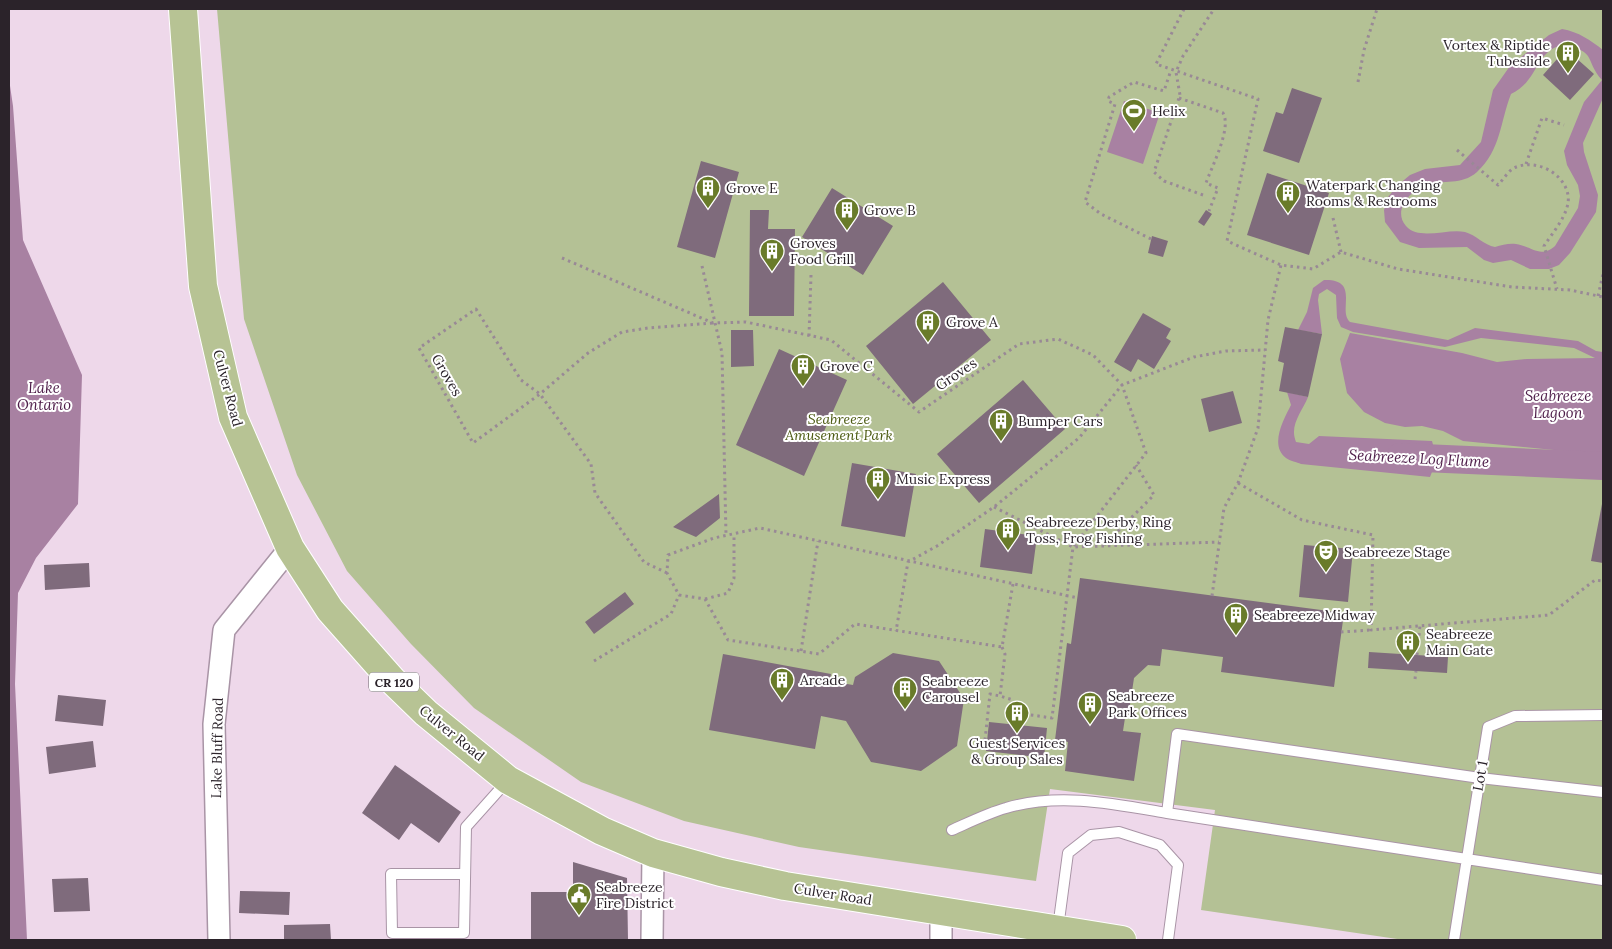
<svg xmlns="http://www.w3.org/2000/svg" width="1612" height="949" font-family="Lora,serif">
	<rect width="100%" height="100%" fill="#eed8ea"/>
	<path fill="#b4c195" d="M217,9H1603V940H1404L1201,910L1215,810L1050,789L1036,881L799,847L684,821L581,782L474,708L411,644L347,571L297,475L244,319Z"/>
	<path fill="#a881a2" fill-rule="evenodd" d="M1562,29C1579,32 1590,40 1603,50V98L1583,143L1584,152L1598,195L1596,212L1570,253L1559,265L1549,269H1530L1511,260L1493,263L1484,260L1467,247L1419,248L1400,242L1385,222L1384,210L1388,197L1398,185L1410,175L1425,169L1460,165L1481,142L1493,90L1510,66L1549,35ZM1562,45C1598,51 1584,60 1602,80L1584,102L1564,151L1567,165L1578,185L1580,196L1578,208L1555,246C1540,259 1531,246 1516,244C1509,243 1502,245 1495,247C1484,245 1476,235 1465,232C1448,228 1419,241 1406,226C1392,210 1411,190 1426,185C1444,179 1461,186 1477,172C1501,150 1500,122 1511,94C1539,81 1534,52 1562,45Z
		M9,79L13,106L23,240L82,375L78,504L36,558L18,593L15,684L27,940H9Z
		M1124,101L1160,113L1143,164L1107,152Z
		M1324,280C1361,279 1337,311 1350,322L1448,340L1475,328L1578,341L1596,351L1603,352V455L1463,441L1443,431L1422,426L1405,427L1385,423L1364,412L1347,393L1340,359L1350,333L1462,353L1497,362L1527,359L1595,358L1574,348L1481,338L1445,347L1353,332L1341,327L1337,318L1336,295L1327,289L1319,294L1318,300L1322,334L1298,330L1307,312L1313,288Z
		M1287,392L1308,397C1302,412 1289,425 1296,442L1309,444L1319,436L1432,441L1437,459L1430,477L1301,464C1297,462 1290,461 1286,458C1269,445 1284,419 1291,405Z"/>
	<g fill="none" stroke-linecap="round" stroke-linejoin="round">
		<path stroke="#a881a2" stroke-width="28" d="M1400,457L1603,466"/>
	</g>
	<path fill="#7f6b7c" d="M1566,49L1594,74L1570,100L1543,75Z
		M1292,88L1322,98L1299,163L1263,151L1276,112L1283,114Z
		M701,161L739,172L715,258L677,247Z
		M1267,173L1329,193L1309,255L1247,235Z
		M832,188L893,226L863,275L802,237Z
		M750,210H769L768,229H795L794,316H749Z
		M1206,210L1212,214L1204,226L1198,222Z
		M1152,236L1168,241L1163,257L1148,253Z
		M943,282L991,340L913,404L866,346Z
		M1143,313L1171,329L1166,338L1171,341L1154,369L1138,359L1131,372L1114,362Z
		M1285,327L1322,334L1308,397L1279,391L1284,363L1278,361Z
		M731,330H753L754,366L731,367Z
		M779,349L847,380L804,476L736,445Z
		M1023,380L1065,429L979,503L937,454Z
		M1233,391L1242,423L1209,432L1201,399Z
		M852,463L916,474L905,537L841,526Z
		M719,494L720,518L696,537L673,527Z
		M1602,504H1603V563L1591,561Z
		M985,529L1037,536L1032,574L980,567Z
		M1304,545L1353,549L1348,602L1299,597Z
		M89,563L90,587L45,590L44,565Z
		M1080,578L1344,613L1334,687L1221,672L1223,657L1162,649L1160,666L1148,665L1134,678L1128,718H1125L1123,731L1141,733L1134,781L1065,771L1068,742L1055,740L1067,643L1071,644Z
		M625,592L634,604L594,634L585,622Z
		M1369,652L1448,657L1447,673L1368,668Z
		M893,653L939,661L964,699L957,746L921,771L871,762L846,721L821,716L815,749L709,730L723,654L831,674L830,681L853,685L855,677Z
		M58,695L106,700L103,726L55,721Z
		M989,722L1047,728L1044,758L986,751Z
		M93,741L96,767L49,774L46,747Z
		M395,765L461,812L439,843L411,823L399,840L362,813Z
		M573,862L627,878L628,940H531V892H573Z
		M88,878L90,911L54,912L52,879Z
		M240,891L290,892L289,915L239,913Z
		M330,924L331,940H284V925Z"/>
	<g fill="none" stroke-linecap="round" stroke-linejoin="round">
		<defs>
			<path id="service" d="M1603,792L1480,778L1177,734L1167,813L1603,880
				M952,830C970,822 988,813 1006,808C1059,792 1115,804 1167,813
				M463,874H391L392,933H464L466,827L508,780
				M1058,928L1068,853L1091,835L1119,832L1160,845L1178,865L1168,940
				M1454,940L1488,727L1515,716L1603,715"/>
			<path id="minor" d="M941,911V940
				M219,940L214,724L224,630L290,548
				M652,940L653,853"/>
			<path id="primary" d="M183,9L203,286L233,417L290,548L330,610L392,680L426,713L508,780L602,831L653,853L721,872L785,886L1122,940"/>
		</defs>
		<use href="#service" stroke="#a994a6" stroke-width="12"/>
		<use href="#minor" stroke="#a994a6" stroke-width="24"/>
		<use href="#primary" stroke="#fff" stroke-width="30"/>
		<path stroke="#998996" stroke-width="3" stroke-dasharray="2.5 4" stroke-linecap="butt" d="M1184,9L1156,64L1258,99L1227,241L1281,265L1313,269L1341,252L1398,269L1512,287L1570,290L1603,297
			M1358,82L1364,50L1377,9
			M1179,98L1223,113C1232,128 1212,166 1206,183L1218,188L1209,211
			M1457,150L1498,185C1503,180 1508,171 1514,168C1534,158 1564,172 1568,195C1571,212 1553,232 1544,246L1557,289
			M1526,164L1542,118L1564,125
			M1203,195L1164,181L1154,172L1180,95L1176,72L1183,56L1214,9
			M1333,218L1341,252
			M1151,239L1101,214L1085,202L1115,104L1108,101L1109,97L1134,82L1164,91L1171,70
			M562,258L713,323L746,322L831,340L919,412L1019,344L1058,339L1093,355L1122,385L1079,438L994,507L937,546L908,562L896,631
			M702,266L722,353L726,535
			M1598,296L1603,274
			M809,336L811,275
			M1238,483L1302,520L1373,535L1371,630L1549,615L1595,580L1603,581
			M994,507L1073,547L1219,542
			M1104,545L1154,495L1136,465
			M667,573L644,562L595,493L591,464L540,394L521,380L476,309L419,348L473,443L540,394L588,353L622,332L648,328L713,323
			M1013,584L1002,647L855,624L819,654L728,640L705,599L679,595L667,573L668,555L714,538L760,528L1078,598
			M1212,596L1224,508L1238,483L1258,428L1268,320L1281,265
			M705,599L728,593L734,578V534
			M1341,632L1371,630
			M1002,647L1005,654L1000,696L1013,700L1018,713L1017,725
			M801,651L818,541
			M1417,655L1420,626
			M594,661L671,614L679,595
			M1415,679L1416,671
			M1018,713L1052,718L1073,547L1146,453L1122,385L1194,357L1226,351L1265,350
			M985,740L990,694L1000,696"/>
		<use href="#service" stroke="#fff" stroke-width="10"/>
		<use href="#minor" stroke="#fff" stroke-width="21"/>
		<use href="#primary" stroke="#b7c394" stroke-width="28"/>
	</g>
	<defs>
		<symbol id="building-pin" viewBox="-11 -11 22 30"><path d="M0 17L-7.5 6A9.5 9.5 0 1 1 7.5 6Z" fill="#697b2a" stroke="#fff"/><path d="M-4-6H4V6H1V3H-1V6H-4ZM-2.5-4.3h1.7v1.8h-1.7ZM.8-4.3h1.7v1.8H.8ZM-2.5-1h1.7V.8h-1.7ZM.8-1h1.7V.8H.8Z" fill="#fff"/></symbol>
		<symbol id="stadium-pin" viewBox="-11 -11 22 30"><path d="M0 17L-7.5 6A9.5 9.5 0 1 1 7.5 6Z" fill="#697b2a" stroke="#fff"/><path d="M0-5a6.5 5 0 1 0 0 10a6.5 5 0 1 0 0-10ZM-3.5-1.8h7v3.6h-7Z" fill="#fff"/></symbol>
		<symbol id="theatre-pin" viewBox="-11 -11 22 30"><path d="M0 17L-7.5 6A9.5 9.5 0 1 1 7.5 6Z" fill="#697b2a" stroke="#fff"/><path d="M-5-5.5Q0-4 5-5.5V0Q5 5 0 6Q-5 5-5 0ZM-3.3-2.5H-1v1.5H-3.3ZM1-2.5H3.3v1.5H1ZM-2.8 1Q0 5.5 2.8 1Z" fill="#fff"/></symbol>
		<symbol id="civic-pin" viewBox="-11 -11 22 30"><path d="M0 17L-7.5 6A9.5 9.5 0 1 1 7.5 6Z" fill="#697b2a" stroke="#fff"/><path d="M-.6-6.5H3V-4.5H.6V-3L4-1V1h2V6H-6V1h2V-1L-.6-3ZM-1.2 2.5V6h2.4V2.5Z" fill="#fff"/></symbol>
	</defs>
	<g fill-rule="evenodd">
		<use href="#building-pin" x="1554" y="39" width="28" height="38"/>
		<use href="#stadium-pin" x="1120" y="97" width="28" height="38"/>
		<use href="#building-pin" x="694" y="174" width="28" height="38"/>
		<use href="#building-pin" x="1274" y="179" width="28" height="38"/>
		<use href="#building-pin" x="833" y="196" width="28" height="38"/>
		<use href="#building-pin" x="758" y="237" width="28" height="38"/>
		<use href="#building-pin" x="914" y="308" width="28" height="38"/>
		<use href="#building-pin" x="789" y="352" width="28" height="38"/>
		<use href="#building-pin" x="987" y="407" width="28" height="38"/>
		<use href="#building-pin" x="864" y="465" width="28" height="38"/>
		<use href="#building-pin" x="994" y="516" width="28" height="38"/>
		<use href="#theatre-pin" x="1312" y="538" width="28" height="38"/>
		<use href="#building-pin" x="1222" y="601" width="28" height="38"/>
		<use href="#building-pin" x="1394" y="628" width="28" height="38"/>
		<use href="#building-pin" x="768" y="666" width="28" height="38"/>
		<use href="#building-pin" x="891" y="675" width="28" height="38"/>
		<use href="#building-pin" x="1076" y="690" width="28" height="38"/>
		<use href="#building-pin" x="1003" y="699" width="28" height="38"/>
		<use href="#civic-pin" x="565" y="881" width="28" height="38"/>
	</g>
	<g text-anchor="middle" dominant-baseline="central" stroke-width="4" stroke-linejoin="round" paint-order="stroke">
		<rect fill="#fff" stroke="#6b656a" stroke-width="1" x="369" y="672.5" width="50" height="19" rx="4"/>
		<g font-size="12" font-weight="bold" fill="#2b232a">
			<text x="394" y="682">CR 120</text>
		</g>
		<g font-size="14" fill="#2b232a" stroke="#fff" text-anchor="start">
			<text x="1550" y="45" text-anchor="end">Vortex &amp; Riptide<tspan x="1550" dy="16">Tubeslide</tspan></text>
			<text x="1152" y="111">Helix</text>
			<text x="1306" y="185">Waterpark Changing<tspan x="1306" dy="16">Rooms &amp; Restrooms</tspan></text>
			<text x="726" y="188">Grove E</text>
			<text x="864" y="210">Grove B</text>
			<text x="790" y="243">Groves<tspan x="790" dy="16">Food Grill</tspan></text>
			<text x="946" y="322">Grove A</text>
			<text x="820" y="366">Grove C</text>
			<text x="1018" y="421">Bumper Cars</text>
			<text x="896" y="479">Music Express</text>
			<text x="1026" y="522">Seabreeze Derby, Ring<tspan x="1026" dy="16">Toss, Frog Fishing</tspan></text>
			<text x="1344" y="552">Seabreeze Stage</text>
			<text x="1254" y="615">Seabreeze Midway</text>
			<text x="1426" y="634">Seabreeze<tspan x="1426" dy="16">Main Gate</tspan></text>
			<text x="800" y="680">Arcade</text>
			<text x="922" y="681">Seabreeze<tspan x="922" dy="16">Carousel</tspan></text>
			<text x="1108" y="696">Seabreeze<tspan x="1108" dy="16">Park Offices</tspan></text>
			<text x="1017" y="743" text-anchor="middle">Guest Services<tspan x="1017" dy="16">&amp; Group Sales</tspan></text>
			<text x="596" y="887">Seabreeze<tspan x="596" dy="16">Fire District</tspan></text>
		</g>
		<g font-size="14" fill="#2b232a" stroke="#fff">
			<text transform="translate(956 374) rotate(-34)">Groves</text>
			<text transform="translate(447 375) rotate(60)">Groves</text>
			<text transform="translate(228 388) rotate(75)">Culver Road</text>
			<text transform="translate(452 733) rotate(39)">Culver Road</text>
			<text transform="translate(217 748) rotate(-89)">Lake Bluff Road</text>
			<text transform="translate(1480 776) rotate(-80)">Lot 1</text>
			<text transform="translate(833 894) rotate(9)">Culver Road</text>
		</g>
		<g font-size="14" font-style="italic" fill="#4b5a10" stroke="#fff">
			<text x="839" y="419">Seabreeze<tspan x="839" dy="16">Amusement Park</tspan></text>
		</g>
		<g font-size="15" font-style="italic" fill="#4e1d49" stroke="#fff">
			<text x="44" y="387">Lake<tspan x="44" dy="17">Ontario</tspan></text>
			<text x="1558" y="395">Seabreeze<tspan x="1558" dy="17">Lagoon</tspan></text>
			<text transform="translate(1419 458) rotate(3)">Seabreeze Log Flume</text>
		</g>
	</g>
	<rect width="1612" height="949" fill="none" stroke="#2b232a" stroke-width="20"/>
</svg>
